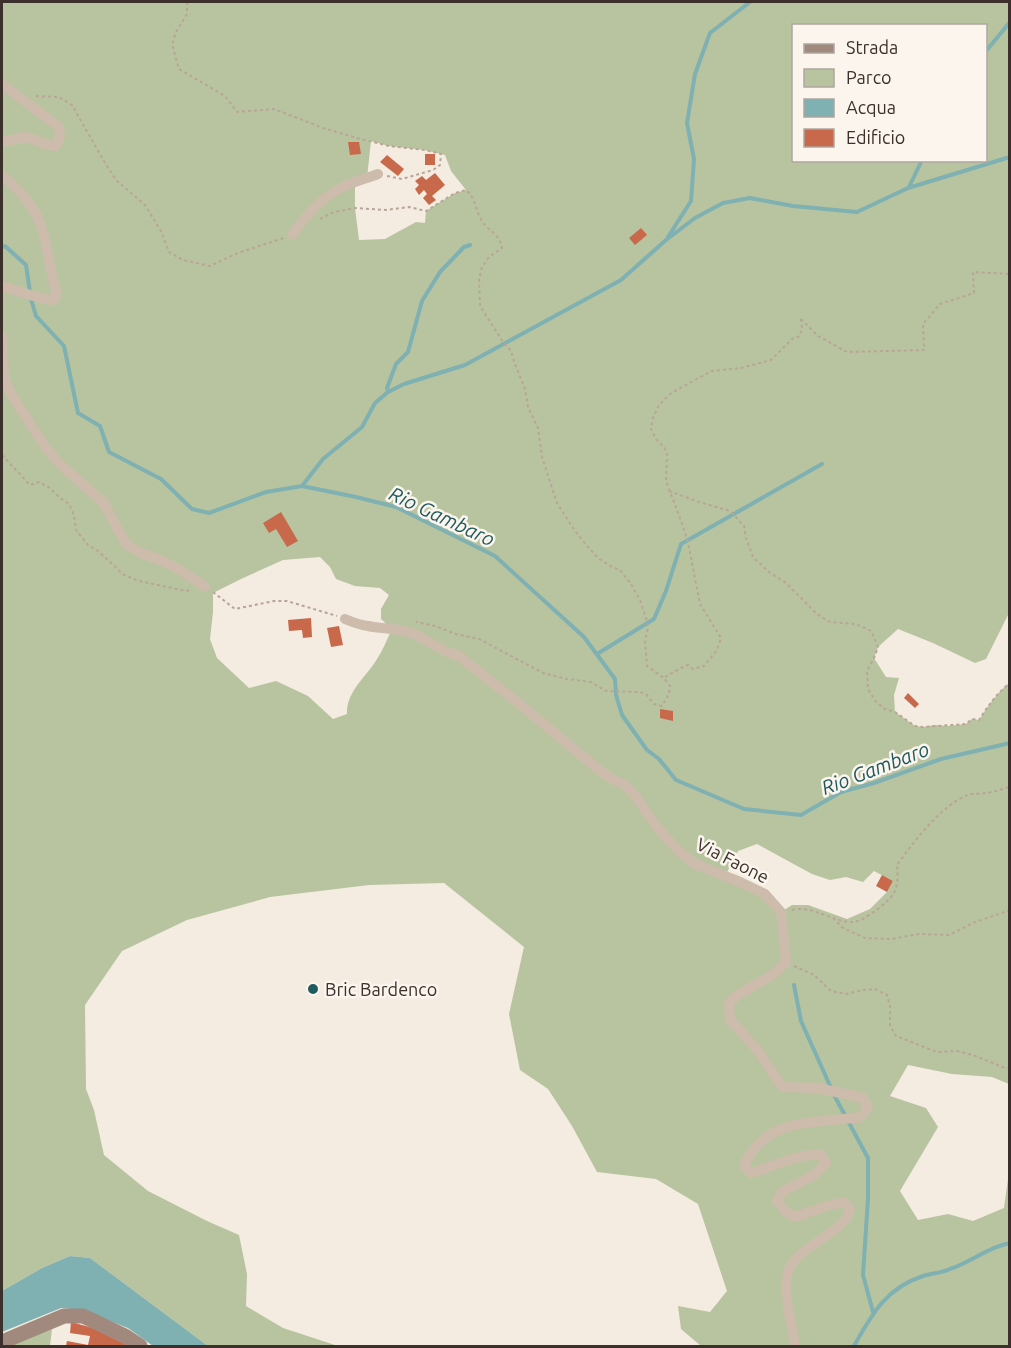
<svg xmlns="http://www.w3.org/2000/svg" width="1011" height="1348" font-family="Ubuntu,sans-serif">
	<rect width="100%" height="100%" fill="#f4ebe1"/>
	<path fill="#b8c4a0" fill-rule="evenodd" d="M2,2H1009V613L986,659L975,663L933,643L898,629L878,647L874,658L886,677L899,678L894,695L895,712L915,726L923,727L935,725L948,726L966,724L972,719L979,720C988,706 997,693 1009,683V1084L992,1077L952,1074L908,1065L890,1096L926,1108L938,1127L900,1191L918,1220L948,1214L973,1221L1004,1208L1009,1172V1346H701L681,1329L678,1306L710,1312L727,1291L698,1204L656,1179L597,1172L572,1126L548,1089L520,1070L509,1014L524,947L444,883L369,885L270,897L187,920L122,951L85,1005L86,1089L94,1110L104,1155L148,1191L207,1221L239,1235L247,1274L246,1306L283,1328L338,1346H208L90,1258L70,1256L42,1268L2,1291ZM794,26H986V160H794ZM371,141L389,146L425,150L445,155L451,171L466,190L455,193L426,211L425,223L416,222L385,239L359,240L355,208V183L367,178ZM320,557L330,567L336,579L355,586L380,588L389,595L381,609V619L392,629C387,639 383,650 377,659C366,677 346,692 347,714L333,719L308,696L276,681L249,688L217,658L210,639L213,612V593L241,579L283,560ZM757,844L812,874L830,880L846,877L863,882L874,871L893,881L887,892L870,909L847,919L808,905H792L781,912L740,882L725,876L738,851Z
		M52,1329L50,1346H10Z"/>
	<path fill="#7fb0b2" d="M70,1256L90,1258L208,1346H153L128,1328L81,1310L61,1308L2,1332V1291L42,1268Z"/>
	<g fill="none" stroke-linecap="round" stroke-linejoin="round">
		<path stroke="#7fb0b2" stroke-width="4" d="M986,51L1010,22
			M909,187L922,160
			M668,237L691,201L694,159L687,123L695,74L710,33L750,2
			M2,247L5,246L26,265L31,299L36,316L64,346L78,413L100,426L109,452L161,479L192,509L209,513L266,492L302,486L356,497L396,507L495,556L584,637L615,679L616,695L622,715L647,750L659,759L676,780L744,809L801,815L841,792L874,783L941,759L1010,743
			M388,392L387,388L396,364L408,352L422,301L440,272L464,247L470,245
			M302,486L323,459L362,427L375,403L388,392L404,384L465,365L621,280L666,240L695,218L723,203L750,198L793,206L857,212L908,188L1010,157
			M597,654L654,619L666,591L681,544L822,464
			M794,985L801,1021L831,1088
			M834,1095L868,1158V1198L863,1275L873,1312
			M854,1346C872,1314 886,1288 923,1276C932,1273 942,1273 950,1269C971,1262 988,1247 1010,1243"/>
	</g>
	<path fill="#c8694b" d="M348,142H359L361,154L350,155Z
		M425,154H435V165H425Z
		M387,155L404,169L398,176L380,162Z
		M435,173L445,185L432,196L436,200L429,205L423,198L427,194L424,190L419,195L415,189L419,185L415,181L422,176L426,180Z
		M641,228L647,235L635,245L629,238Z
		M281,512L298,541L287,547L276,529L269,533L263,523Z
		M311,618L312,637L303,638L302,630L289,631L288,620Z
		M339,626L343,645L331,647L327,628Z
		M908,693L919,704L915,708L904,698Z
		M660,709L673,711V721L660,718Z
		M882,875L893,881L887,892L876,886Z
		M71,1322L93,1328L129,1346H66L67,1341L88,1345L90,1336L70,1333Z"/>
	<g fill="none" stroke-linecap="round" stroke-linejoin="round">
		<path stroke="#b9a596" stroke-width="2" stroke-dasharray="3 3" stroke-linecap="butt" d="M187,2V14L176,32L172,44L179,69L225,96L237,112L274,109L323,128L357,138L389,146L425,150L441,154L440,165L433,170L402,179L387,176
			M36,96L59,97L72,105L105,163L116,180L145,205L161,231L169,252L183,260L210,266L238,253L284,238
			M320,219L334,212L355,208L386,210L409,207L426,211L455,193L466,190C476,198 475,210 482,221C488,231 500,234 502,248L489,257L482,267L479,279L480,306L503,342L511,351L515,364L525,389L528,407L538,428L542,457L557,503L575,531L588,547L598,558L612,567L620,570L631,584L640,600L646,618L648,628L645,641L647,666L664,678L670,686L669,694L662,706L654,704L647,695L640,692L606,691L591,682L567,679L543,673L479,639L456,634L435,626L416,622
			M801,319L818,336L847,352L924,350L923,324L940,304L974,293L973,272L1010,274
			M2,455L30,485L39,482L50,488L60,498L69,504L74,515L76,530L88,545L98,551L124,575L139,581L186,591L191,590
			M669,491L699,502L730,511L744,526L746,538L753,557L769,572L786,583L817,614L830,622L856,624L871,631L878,647L874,658L867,671L868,689L876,702L885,709L895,712L915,726L923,727L966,724L972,719L979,720C988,706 997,693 1010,683
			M213,592L235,609L274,601H287L337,616
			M665,677L681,668L688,665L693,669L704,666L717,650L721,638L700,604L688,542L680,518L666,481L667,454L664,447L656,439L651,429L653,418L659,405L670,394L689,383L712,371L741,368L771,360L792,339L800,336L802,329L801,319
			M792,910C812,905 833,922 852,922C862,923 889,902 894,893C898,885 898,874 897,865C912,844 942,804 968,795C973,793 980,794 986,793C994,792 1002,789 1010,787
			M833,918L843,928L865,938L891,939L919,934L949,935L973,923L1010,910
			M794,966L814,975L831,991L846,994L863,990L875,989L887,995L890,1006V1026L896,1036L937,1052L957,1051L973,1055L1005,1068H1010"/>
		<path stroke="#cdbbac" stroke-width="10" d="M2,84L59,127L60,136L56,146L49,145L26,137L2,142
			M2,176C20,190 37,209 43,232C49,253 50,273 57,293L53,300C34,298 19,291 2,286
			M292,235C305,217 318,201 337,190C349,183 365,179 378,174
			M2,336L3,338L2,350L5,379L11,394L46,448L60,464L104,503L115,524L127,545L141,553L165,562L182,571L205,587
			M345,619C352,622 360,625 368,626C382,629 397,628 411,633C427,639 441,652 459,656L516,701L598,769L612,779L625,785L638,799L646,812L661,832L679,851L695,864L740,882L765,894L781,912L786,962L774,974L736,996L729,1003L730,1019L758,1051L782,1087L818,1088L863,1098L868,1107L861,1117C816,1124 765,1116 744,1166L751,1173C775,1166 794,1155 820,1154L826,1162L815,1174L782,1192L777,1201L785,1211L795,1217L827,1206L844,1202L850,1209C849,1212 848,1215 847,1217C833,1238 790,1251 787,1276C784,1300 792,1323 795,1346"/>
		<path stroke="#a18a7d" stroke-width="15" d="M2,1342L64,1316H83L125,1336L140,1346"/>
	</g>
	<circle fill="#1f5a5e" stroke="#fbf5ee" stroke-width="2" cx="313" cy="989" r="6"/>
	<g text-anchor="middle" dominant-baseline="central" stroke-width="5" stroke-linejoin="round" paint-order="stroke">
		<g font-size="18" fill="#3b302b" stroke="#fbf5ee">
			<text transform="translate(733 860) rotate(27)">Via Faone</text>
		</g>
		<g font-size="18" fill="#3b302b" stroke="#fbf5ee" text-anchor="start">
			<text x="325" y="989">Bric Bardenco</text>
		</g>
		<g font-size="20" font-style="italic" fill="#1f5a5e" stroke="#fbf5ee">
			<text transform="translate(442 516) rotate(25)">Rio Gambaro</text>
			<text transform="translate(875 768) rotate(-21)">Rio Gambaro</text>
		</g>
	</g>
	<rect width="1011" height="1348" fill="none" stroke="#3b302b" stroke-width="6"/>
	<rect x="792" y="24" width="195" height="138" fill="#fbf5ee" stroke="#aea6a0" stroke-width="1.5"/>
	<rect x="804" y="44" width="30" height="9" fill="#a18a7d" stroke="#aea6a0" stroke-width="1.5"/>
	<text x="846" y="54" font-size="18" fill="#3b302b">Strada</text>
	<rect x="804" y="69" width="30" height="18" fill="#b8c4a0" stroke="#aea6a0" stroke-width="1.5"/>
	<text x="846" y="84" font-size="18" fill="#3b302b">Parco</text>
	<rect x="804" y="99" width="30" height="18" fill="#7fb0b2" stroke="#aea6a0" stroke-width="1.5"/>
	<text x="846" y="114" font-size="18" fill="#3b302b">Acqua</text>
	<rect x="804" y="129" width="30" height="18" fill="#c8694b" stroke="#aea6a0" stroke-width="1.5"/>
	<text x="846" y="144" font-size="18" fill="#3b302b">Edificio</text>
</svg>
